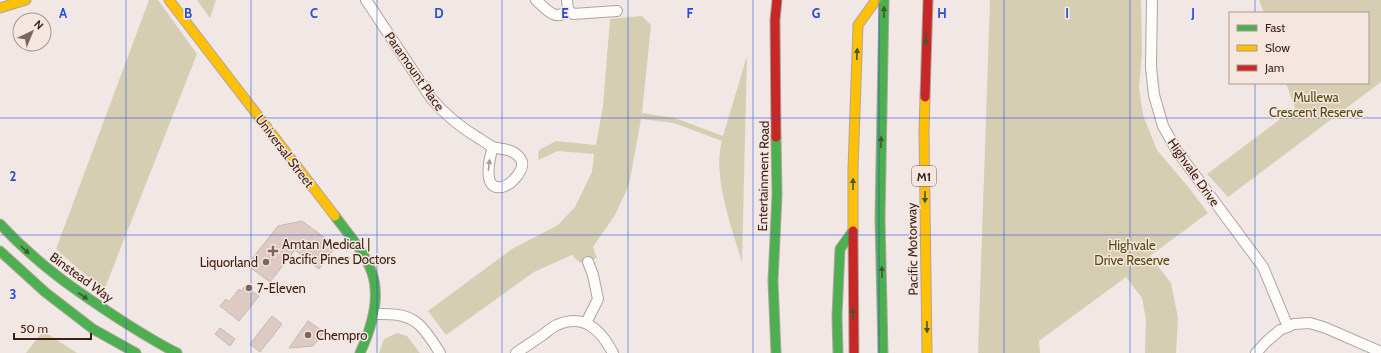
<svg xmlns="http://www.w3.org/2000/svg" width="1381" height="353" font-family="Cabin,sans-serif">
	<rect width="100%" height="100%" fill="#f1e8e5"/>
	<path fill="#d6ceb3" d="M149,0H158L197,54L105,288L84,274L56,249Z
		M197,0H216L210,18Z
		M990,0H1141L1142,52L1139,88L1143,115L1157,150L1189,188L1208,213L1150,256L1171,283L1178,318L1176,353H1145L1146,320L1142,298L1126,277L1039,341L1040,353H978Z
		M1259,0H1381V82L1228,197L1207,174L1295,108L1286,83H1368V13H1264Z
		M642,16L651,25L642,113L675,118L723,136L747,56L742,262C732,228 712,176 722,141L674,123L641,119L629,185L615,215L593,247L597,258L580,263L572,255L534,272L446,335L428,311L512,249L558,225L575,207L592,172L594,154L558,151L538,160L539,150L556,141L596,145L603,106L610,19Z
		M43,331L77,353H26Z
		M397,333L407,336L420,353H379L384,339Z"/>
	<path fill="#ddcac3" stroke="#c9b7b1" d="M302,221L336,246L319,269L295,250L270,282L247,265L278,226Z
		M245,286L259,296L239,321L220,306L226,299L229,302L239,289L241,291Z
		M272,316L282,324L260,352L250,344Z
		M308,321L324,332L313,346L289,348Z
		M220,328L235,339L230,346L215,334Z"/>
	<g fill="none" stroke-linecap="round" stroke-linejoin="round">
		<defs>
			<path id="street" d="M366,0L431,98C445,115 460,127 480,139C484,141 488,145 493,147C503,150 512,148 520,158C528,168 511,185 502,187C481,191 490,156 493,147
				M536,0C545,8 556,23 568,10L567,0
				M1152,0L1151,67L1154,95L1163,126L1177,151L1263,267L1288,327
				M568,10L573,14L617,11
				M374,314C388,314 405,313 417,323C424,328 435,345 440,353
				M586,323L598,299L593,275L588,262
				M516,353C525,347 535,340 544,334C548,331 552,327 557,325C584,313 601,330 613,353
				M1256,353L1266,342L1280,330L1294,324L1310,323L1326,328L1381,352"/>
			<path id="fast" d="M335,216C348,234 365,252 372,273C381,299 371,329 360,353
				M0,224C39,266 79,293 127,324C143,334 159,344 177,353
				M0,251L45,292L93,329L136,353
				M776,353L773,281L777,195L776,137
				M838,353L837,316L840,249L853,231
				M883,353L880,218L884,0"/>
			<path id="slow" d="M169,0L335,216
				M0,8L26,0
				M925,97L924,132L927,353
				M853,231V169L858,25L876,0"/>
			<path id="jam" d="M925,97L928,0
				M776,137L775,20L777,0
				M853,231L854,353"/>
		</defs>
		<use href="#street" stroke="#b3a29c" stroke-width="12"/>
		<use href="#fast" stroke="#b3a29c" stroke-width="11"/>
		<use href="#slow" stroke="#b3a29c" stroke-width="11"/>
		<use href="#jam" stroke="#b3a29c" stroke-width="11"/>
		<use href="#street" stroke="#fdfcfb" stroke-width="10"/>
		<use href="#fast" stroke="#4caf50" stroke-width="9"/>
		<use href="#slow" stroke="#ffc107" stroke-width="9"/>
		<use href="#jam" stroke="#c62828" stroke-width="9"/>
	</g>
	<defs><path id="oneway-solid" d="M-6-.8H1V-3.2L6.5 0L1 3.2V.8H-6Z"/></defs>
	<g fill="#42582c">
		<use href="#oneway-solid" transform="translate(884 12) rotate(-89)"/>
		<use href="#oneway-solid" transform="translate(926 39) rotate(91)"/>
		<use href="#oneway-solid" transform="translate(857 54) rotate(-88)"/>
		<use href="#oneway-solid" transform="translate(881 142) rotate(-89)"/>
		<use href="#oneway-solid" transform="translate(853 184) rotate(-90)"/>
		<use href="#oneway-solid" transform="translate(925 197) rotate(90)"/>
		<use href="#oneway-solid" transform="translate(25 250) rotate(42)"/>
		<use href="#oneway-solid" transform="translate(882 272) rotate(-91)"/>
		<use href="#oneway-solid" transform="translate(83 296) rotate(35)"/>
		<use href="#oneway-solid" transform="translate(853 314) rotate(-92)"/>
		<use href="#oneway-solid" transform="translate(927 327) rotate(89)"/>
	</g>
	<use fill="#a69893" href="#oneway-solid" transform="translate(489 165) rotate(-83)"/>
	<path fill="none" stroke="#1d4ed8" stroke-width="1" stroke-opacity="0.55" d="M126,0V353M251,0V353M377,0V353M502,0V353M628,0V353M753,0V353M879,0V353M1004,0V353M1130,0V353M1255,0V13M1255,83V353M0,118H1381M0,235H1381"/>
	<g fill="#7b655d" stroke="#f6e6e0" stroke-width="1.5">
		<path d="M271 245h4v4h4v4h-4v4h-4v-4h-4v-4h4z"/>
		<circle cx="266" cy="262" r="4"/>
		<circle cx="249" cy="288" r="4"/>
		<circle cx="308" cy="335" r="4"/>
	</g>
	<g text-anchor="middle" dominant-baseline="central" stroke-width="3" stroke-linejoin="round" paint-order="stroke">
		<rect fill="#f6e6e0" stroke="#735a51" stroke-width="1" x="912" y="166" width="24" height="20" rx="3"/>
		<g font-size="12" font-weight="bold" fill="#3b1e14">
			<text x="924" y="176">M1</text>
		</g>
		<g font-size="13" fill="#3b1e14" stroke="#f6e6e0">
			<text transform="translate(415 71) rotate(55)">Paramount Place</text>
			<text transform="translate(285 151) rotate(53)">Universal Street</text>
			<text transform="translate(1194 172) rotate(55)">Highvale Drive</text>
			<text transform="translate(763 176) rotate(-89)">Entertainment Road</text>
			<text transform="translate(912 249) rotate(-91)">Pacific Motorway</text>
			<text transform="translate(82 277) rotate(36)">Binstead Way</text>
		</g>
		<g font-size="13" fill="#554b0f" stroke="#f6e6e0">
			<text x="1316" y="97">Mullewa<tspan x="1316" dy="15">Crescent Reserve</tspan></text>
			<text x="1132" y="245">Highvale<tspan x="1132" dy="15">Drive Reserve</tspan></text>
		</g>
		<g font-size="13" fill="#3b1e14" stroke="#f6e6e0" text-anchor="start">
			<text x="282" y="244">Amtan Medical |<tspan x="282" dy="15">Pacific Pines Doctors</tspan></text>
			<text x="258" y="262" text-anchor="end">Liquorland</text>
			<text x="257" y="288">7-Eleven</text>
			<text x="316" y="335">Chempro</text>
		</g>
	</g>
	<g font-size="13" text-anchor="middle" font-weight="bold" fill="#1d4ed8" stroke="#f6e6e0" stroke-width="3" stroke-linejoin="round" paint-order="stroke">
		<text x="63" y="18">A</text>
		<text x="188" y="18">B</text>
		<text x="314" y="18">C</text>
		<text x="439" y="18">D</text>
		<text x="565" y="18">E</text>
		<text x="690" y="18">F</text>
		<text x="816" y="18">G</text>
		<text x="942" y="18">H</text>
		<text x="1067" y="18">I</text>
		<text x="1193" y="18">J</text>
		<text x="13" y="181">2</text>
		<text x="13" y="299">3</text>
	</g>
	<rect x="1229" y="12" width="140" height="72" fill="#f6e6e0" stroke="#ab968e"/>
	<rect x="1237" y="25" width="20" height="6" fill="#4caf50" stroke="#ab968e"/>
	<text x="1265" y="32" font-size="12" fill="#3b1e14">Fast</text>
	<rect x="1237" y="45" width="20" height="6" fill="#ffc107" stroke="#ab968e"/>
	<text x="1265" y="52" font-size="12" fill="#3b1e14">Slow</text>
	<rect x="1237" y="65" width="20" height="6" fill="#c62828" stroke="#ab968e"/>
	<text x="1265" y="72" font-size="12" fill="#3b1e14">Jam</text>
	<g transform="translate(32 32) rotate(44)"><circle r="19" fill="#f6e6e0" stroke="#ab968e"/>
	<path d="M0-3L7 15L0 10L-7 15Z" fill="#7b655d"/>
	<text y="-6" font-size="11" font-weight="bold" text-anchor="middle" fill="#3b1e14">N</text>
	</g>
	<path d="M14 333v6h77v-6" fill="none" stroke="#3b1e14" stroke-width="2"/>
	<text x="20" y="333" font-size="12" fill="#3b1e14" stroke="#f6e6e0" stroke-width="3" paint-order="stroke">50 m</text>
</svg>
